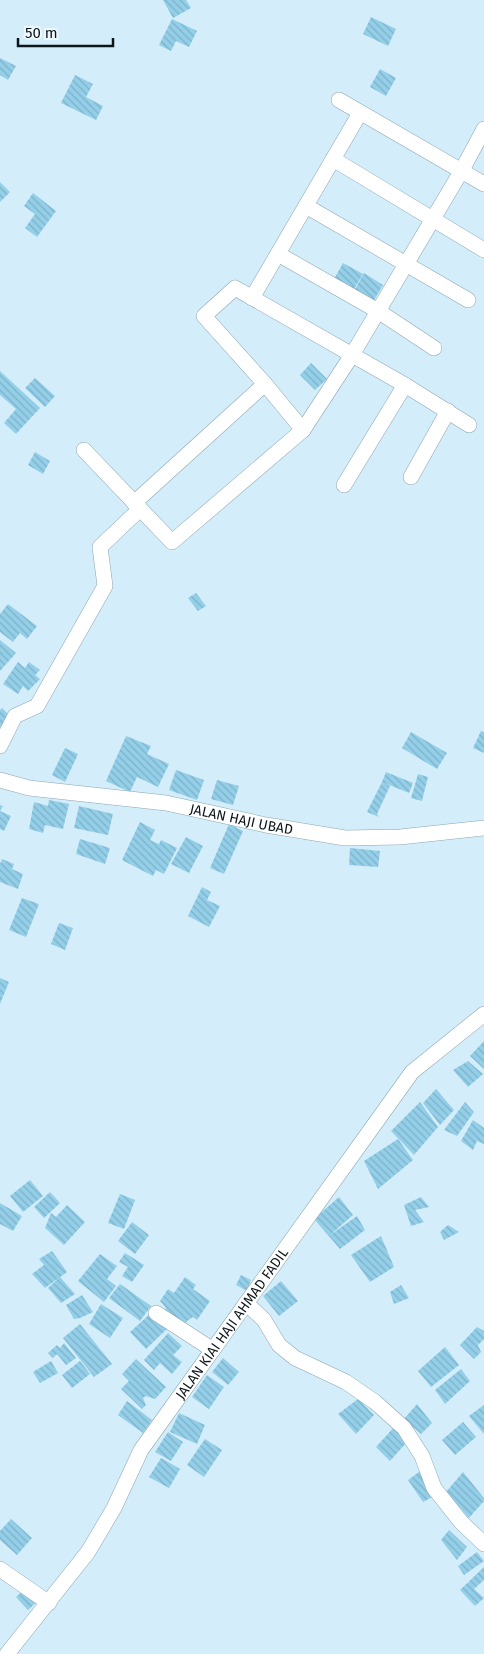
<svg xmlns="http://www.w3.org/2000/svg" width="484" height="1654" font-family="'Fira Sans',sans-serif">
	<defs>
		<pattern id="building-back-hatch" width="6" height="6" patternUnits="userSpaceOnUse" patternTransform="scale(1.25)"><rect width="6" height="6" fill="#94cfe9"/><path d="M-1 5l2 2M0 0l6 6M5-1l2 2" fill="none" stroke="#7eb1c7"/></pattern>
	</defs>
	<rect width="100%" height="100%" fill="#d3eefa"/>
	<path fill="url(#building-back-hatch)" d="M163,0H186L191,8L173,18Z
		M371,17L396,29L388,46L363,34Z
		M172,19L197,31L189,47L176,41L171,51L159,45Z
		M0,58L16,66L8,80L0,75Z
		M380,69L396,78L386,96L370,87Z
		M75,75L93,84L86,97L103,106L96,120L61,103Z
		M0,182L10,192L0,202Z
		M33,193L56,211L37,237L25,228L35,214L24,206Z
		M343,263L363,274L354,289L334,279Z
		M364,273L383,285L373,302L354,291Z
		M311,363L327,379L315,390L300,375Z
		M0,371L40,408L16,434L4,423L16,409L0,395Z
		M35,378L55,396L45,407L25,388Z
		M35,452L50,461L43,474L28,465Z
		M196,593L206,606L198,611L188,598Z
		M8,604L37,626L27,639L20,633L13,642L0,632V614Z
		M0,640L16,653L0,671Z
		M18,662L25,668L29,662L40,670L35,675L40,679L28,691L23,686L18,694L3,684Z
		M2,708L18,724L8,734L0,726V710Z
		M481,731L484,732V753L473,748Z
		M411,732L447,753L437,769L402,748Z
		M126,736L151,746L147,754L169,764L158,787L137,777L130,792L106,781Z
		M65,748L78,754L65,782L52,775Z
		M176,770L204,780L197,800L169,790Z
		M386,772L413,783L409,793L382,782Z
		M418,774L428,777L422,801L411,798Z
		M217,780L239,786L233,805L211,799Z
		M382,782L390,786L377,814L379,817L367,812Z
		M49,800L69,804L63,829L45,825L43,833L29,829L34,802L48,806Z
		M0,805L3,806L0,811L11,816L4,831L0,829Z
		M79,806L113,814L108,835L74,828Z
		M140,822L155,830L150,840L159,844L161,840L177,848L164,874L156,870L153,876L122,860Z
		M229,824L243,831L224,874L210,868Z
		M186,837L203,846L189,873L171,864Z
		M80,839L110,848L105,864L76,854Z
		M350,848L380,851L378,867L349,865Z
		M2,859L14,864L12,869L23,874L18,889L0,882V864Z
		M202,887L211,892L207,900L220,906L209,927L188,916Z
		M22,898L39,904L26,937L9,930Z
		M59,923L73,928L65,950L51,944Z
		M0,978L9,982L0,1004Z
		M484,1041V1069L470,1056Z
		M468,1061L483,1074L468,1087L453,1070Z
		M436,1089L454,1110L440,1125L423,1103Z
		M420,1102L438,1127L414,1155L391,1131Z
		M465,1102L474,1112L457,1136L444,1130Z
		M473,1120L484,1128V1144L477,1141L473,1150L461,1141Z
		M398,1139L413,1160L378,1189L364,1161Z
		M30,1180L43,1196L23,1212L10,1196Z
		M50,1192L60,1203L44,1218L34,1207Z
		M120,1194L135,1200L124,1229L108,1223Z
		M339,1197L353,1215L330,1235L357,1216L365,1230L340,1249L314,1219Z
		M421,1197L429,1207L415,1210L424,1222L411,1226L404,1205Z
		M0,1203L22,1216L13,1231L0,1224Z
		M67,1205L85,1222L64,1245L45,1228L51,1213L56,1217Z
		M132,1222L149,1235L135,1254L118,1241Z
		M448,1225L459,1232L444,1240L440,1232Z
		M381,1236L394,1267L370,1282L351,1255Z
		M52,1251L67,1272L45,1288L32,1274L44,1265L39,1259Z
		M125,1253L144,1265L132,1282L122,1276L128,1267L119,1262Z
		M100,1254L117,1266L107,1279L116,1286L104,1302L78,1281Z
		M241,1275L251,1280L247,1291L236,1285Z
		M60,1277L75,1294L61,1303L48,1288Z
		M185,1277L196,1285L193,1289L210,1301L197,1320L193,1317L187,1321L186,1324L163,1313L166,1308L160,1301L168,1289L174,1293Z
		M281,1281L298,1301L279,1316L263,1296Z
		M120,1284L151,1306L140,1321L109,1298Z
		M401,1285L409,1298L394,1304L390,1292Z
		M82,1295L93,1312L80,1318L74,1319L66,1305Z
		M101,1304L123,1318L110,1338L89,1324Z
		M151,1313L167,1329L146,1349L130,1332Z
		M80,1324L112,1364L94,1377L63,1338Z
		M477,1327L484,1331V1339L478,1345L481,1352L474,1359L460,1345Z
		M168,1333L182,1346L173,1355L182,1362L172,1374L160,1363L154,1370L144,1360Z
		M64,1343L76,1358L66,1365L57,1354L53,1358L48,1353L57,1345L60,1348Z
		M445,1347L459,1365L431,1387L418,1371Z
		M223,1358L239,1372L228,1385L212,1372Z
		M136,1359L166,1387L155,1399L146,1396L143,1398L146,1405L142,1409L121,1389L129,1381L122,1374Z
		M51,1361L58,1373L40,1383L33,1372Z
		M80,1361L90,1374L72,1388L62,1375Z
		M461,1369L470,1381L445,1404L435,1390Z
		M207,1375L224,1387L209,1409L192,1397Z
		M358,1399L374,1415L356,1434L338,1414Z
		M127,1401L152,1420L143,1433L118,1415Z
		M417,1404L432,1423L421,1434L404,1419Z
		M484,1405V1434L469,1416Z
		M179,1413L205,1425L197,1444L170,1432Z
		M463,1422L476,1437L455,1455L442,1440Z
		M396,1425L407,1442L390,1461L376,1447Z
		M168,1432L183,1442L171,1461L155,1452Z
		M205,1439L222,1450L204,1477L187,1465Z
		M161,1458L180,1469L169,1488L149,1477Z
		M423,1469L434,1496L423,1502L408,1480Z
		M463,1472L484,1498V1501L469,1518L446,1492Z
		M11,1519L32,1538L17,1555L0,1540V1531Z
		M449,1530L467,1547L457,1560L441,1540Z
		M477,1552L484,1561L464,1575L458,1566Z
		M484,1567V1580L474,1589L484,1598L475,1606L460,1590Z
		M30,1584L42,1597L28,1610L16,1597Z"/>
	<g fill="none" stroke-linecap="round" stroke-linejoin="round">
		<defs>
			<g id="minor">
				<path d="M339,100L484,184"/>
				<path d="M333,159L484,250"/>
				<path d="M306,206L468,300"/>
				<path d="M278,254L378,311L434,348"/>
				<path d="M252,298L360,113"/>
				<path d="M303,430L265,384L204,316L235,288L405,385L469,425"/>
				<path d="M84,450L172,542L303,430L352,355L462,170L484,129"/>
				<path d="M411,477L448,411"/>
				<path d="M344,485L405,385"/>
				<path d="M134,503L265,384"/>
				<path d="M0,746L15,716L37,706L105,586L100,547L140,509"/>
				<path id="s1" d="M0,780L29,788L166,803L266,825L345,838L400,837L484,828"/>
				<path d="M246,1303L264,1320L279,1345L295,1358L346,1382L375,1402L404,1428L422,1456L434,1488L461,1522L484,1544"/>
				<path d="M156,1313L213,1350"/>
				<path d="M0,1569L49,1603"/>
				<path id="s2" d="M7,1654L88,1552L114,1508L141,1450L412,1072L484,1014"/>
			</g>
		</defs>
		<use href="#minor" stroke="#8ba5b1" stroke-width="16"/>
		<use href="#minor" stroke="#fff" stroke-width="15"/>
	</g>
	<g text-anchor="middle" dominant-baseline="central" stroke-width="5" stroke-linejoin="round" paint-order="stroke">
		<g font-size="14" fill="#0c161a" stroke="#eef8fd">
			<text stroke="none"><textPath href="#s1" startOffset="245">JALAN HAJI UBAD</textPath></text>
			<text stroke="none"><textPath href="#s2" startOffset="401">JALAN KIAI HAJI AHMAD FADIL</textPath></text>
		</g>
	</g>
	<path d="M18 38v8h95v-8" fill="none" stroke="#0c161a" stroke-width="2.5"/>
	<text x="25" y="38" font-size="15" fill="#0c161a" stroke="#eef8fd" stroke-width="4" paint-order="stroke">50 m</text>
</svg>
